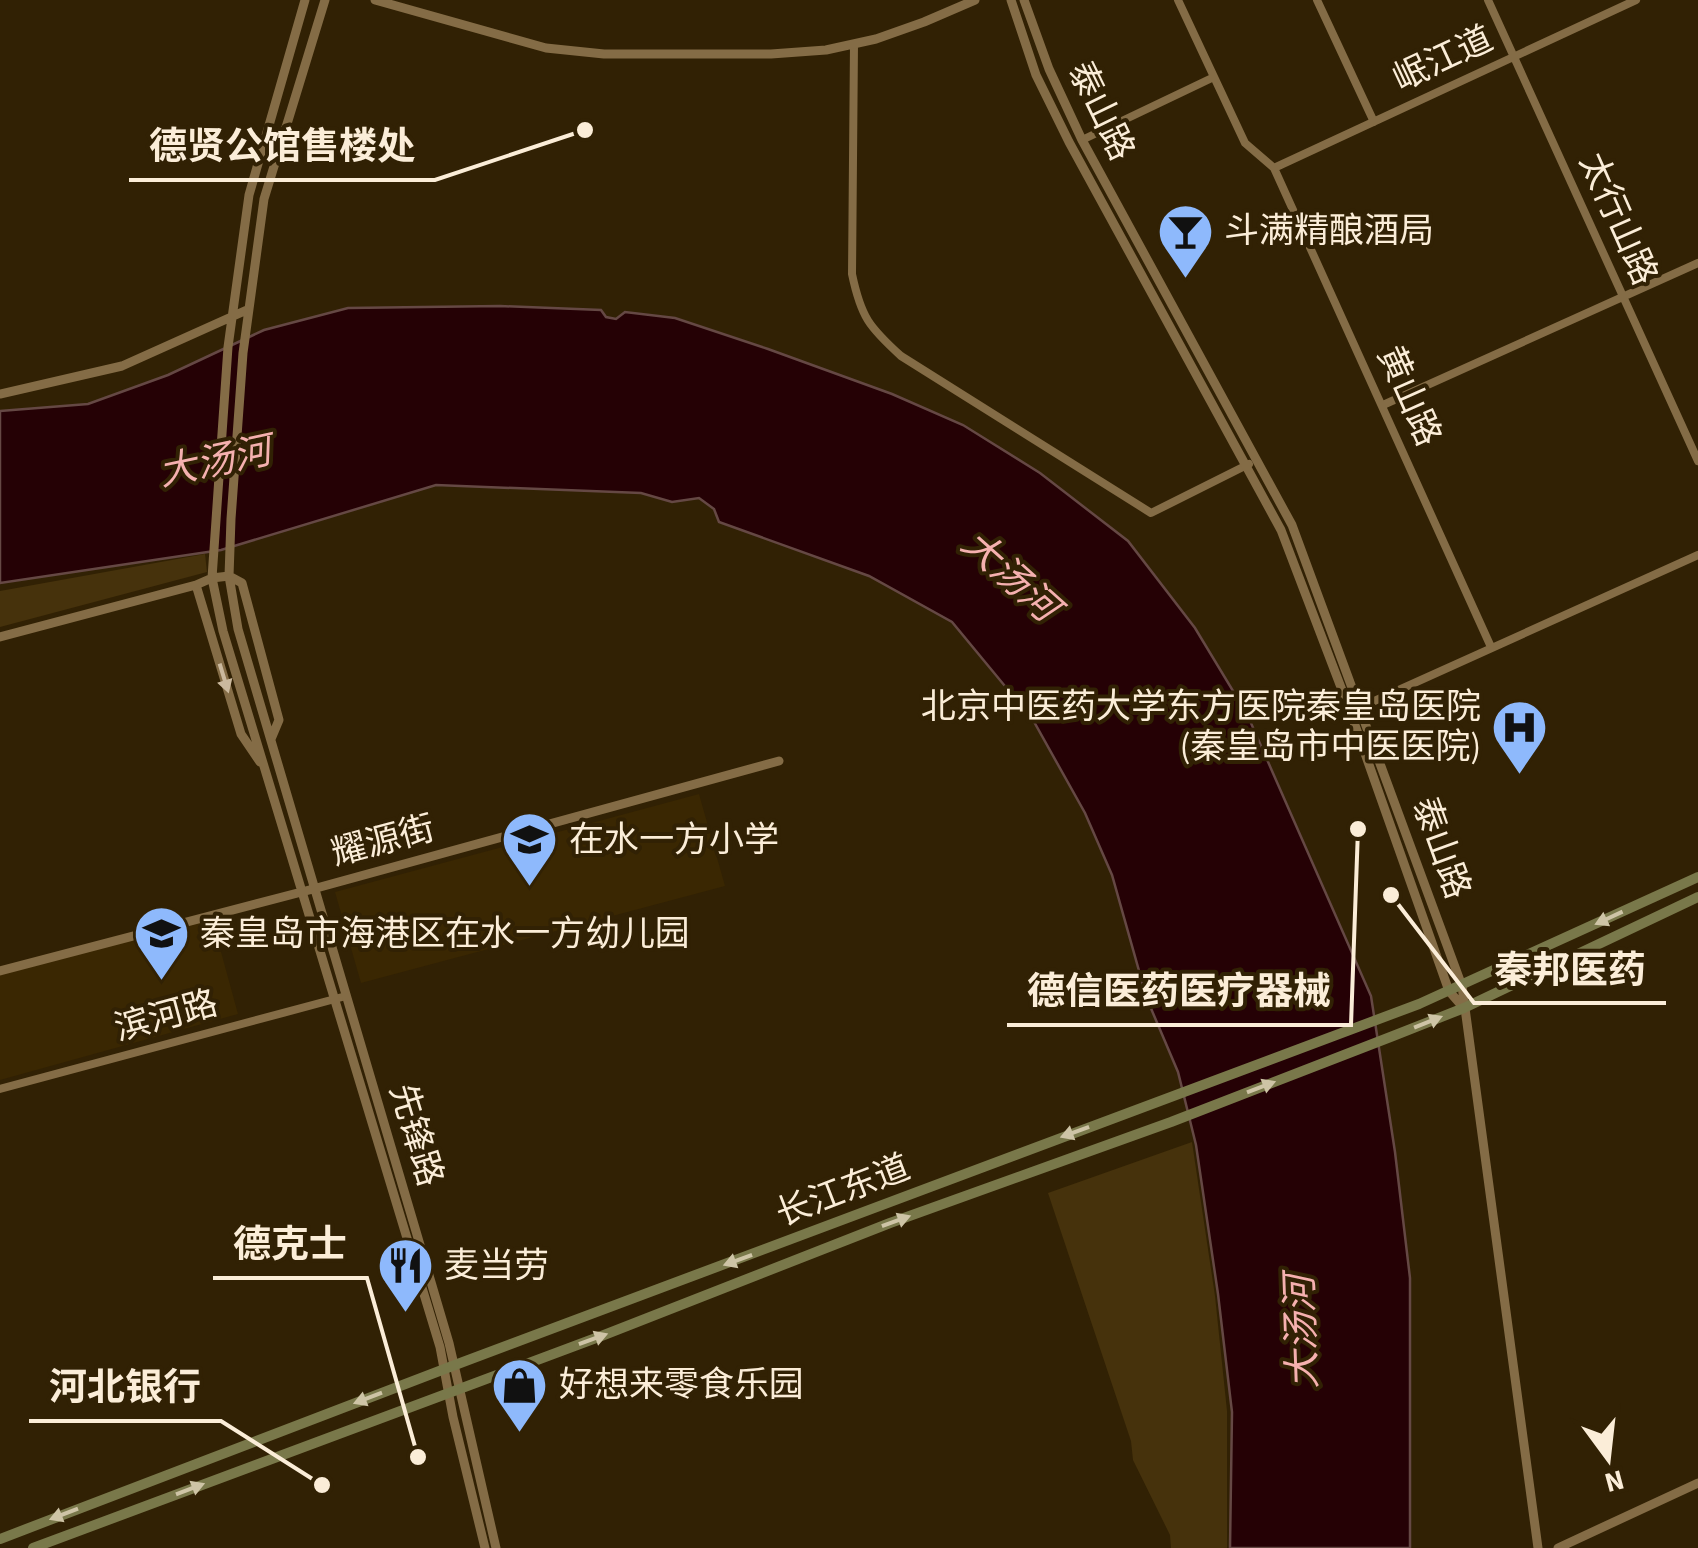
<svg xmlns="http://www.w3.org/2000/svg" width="1698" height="1548" font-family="'Source Sans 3','Noto Sans SC',sans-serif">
	<rect width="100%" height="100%" fill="#312104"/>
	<path fill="#3a2702" d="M699,794L725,886L361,983L335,892Z
		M212,919L238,1014L0,1080V975Z"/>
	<path fill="#46320c" d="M205,554L207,572L0,627V591Z
		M1192,1142L1215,1296L1227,1411V1548H1171L1170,1535L1133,1460L1131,1441L1048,1193Z"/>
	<path fill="#250105" stroke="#654844" stroke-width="2.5" d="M500,306L601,310L606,317L616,319L625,312L675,318L768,349L892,394L963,425L1040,473L1128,541L1195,628L1247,714L1371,996L1395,1152L1410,1278V1548H1230L1232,1412L1218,1294L1196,1145L1178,1072L1147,999L1112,875L1085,813L1033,720L952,622L869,576L719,522L714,509L699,498L672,502L641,493L436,485L221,550L0,583V411L88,404L168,375L264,330L348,308Z"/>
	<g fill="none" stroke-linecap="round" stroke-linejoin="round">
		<path stroke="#846c46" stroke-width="8" d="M1178,0L1245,143L1274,168L1491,647
			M1317,0L1374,122
			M1488,0L1698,461
			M854,44L852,274C861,317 869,327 901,356L1151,513L1249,464
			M1082,140L1214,77
			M1274,168L1636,0
			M1383,405L1698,263
			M1361,707L1698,555
			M0,1089L346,996"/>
		<path stroke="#846c46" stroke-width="9" d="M305,0L249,195L228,347L212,578L223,631L440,1347L453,1417L485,1548
			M325,0L264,199L243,353L231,519L229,576L238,629L449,1343L496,1548
			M375,0L546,48L604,54H771L826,50L876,39L924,22L975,0
			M1011,0L1036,75L1069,142L1281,530L1350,711L1449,991L1462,1006
			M1024,0L1049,69L1082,140L1292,525L1462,986L1538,1548
			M0,394L122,366L249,309
			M229,576L242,583L279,720L271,739
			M196,585L241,734L260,762
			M0,637L196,585L212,578L229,576
			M0,971L313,889L779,761
			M1558,1548L1698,1483"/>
		<path stroke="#79784a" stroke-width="10" d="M0,1539L455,1365L1419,1004L1698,877
			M33,1548L604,1335L890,1223L1171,1122L1393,1036L1464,1008L1698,897"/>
	</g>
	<defs><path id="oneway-solid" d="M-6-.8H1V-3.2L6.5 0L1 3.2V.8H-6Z" transform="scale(2.5)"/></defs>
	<use fill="#cbb99e" href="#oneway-solid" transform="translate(224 678) rotate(73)"/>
	<g fill="#cec4a6">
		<use href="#oneway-solid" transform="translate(1609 918) rotate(155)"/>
		<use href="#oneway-solid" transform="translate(1428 1022) rotate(-22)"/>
		<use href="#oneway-solid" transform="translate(1261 1087) rotate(-21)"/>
		<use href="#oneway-solid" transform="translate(1075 1132) rotate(160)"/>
		<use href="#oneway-solid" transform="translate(896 1221) rotate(-20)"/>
		<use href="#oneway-solid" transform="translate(738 1260) rotate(160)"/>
		<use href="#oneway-solid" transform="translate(593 1339) rotate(-20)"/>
		<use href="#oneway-solid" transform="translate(368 1398) rotate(159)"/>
		<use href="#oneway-solid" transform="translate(190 1489) rotate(-21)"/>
		<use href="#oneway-solid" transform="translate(64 1514) rotate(159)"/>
	</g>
	<defs>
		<symbol id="bar-pin" viewBox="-11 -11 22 30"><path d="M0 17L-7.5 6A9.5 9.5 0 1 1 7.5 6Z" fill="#8eb9fc" stroke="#312104"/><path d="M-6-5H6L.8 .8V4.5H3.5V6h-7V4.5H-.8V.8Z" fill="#111"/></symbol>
		<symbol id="hospital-pin" viewBox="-11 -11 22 30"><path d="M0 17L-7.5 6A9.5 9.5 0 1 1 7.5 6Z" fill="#8eb9fc" stroke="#312104"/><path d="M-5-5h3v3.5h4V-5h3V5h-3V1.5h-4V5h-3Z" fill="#111"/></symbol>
		<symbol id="school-pin" viewBox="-11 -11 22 30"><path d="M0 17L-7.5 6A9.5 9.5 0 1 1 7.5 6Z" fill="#8eb9fc" stroke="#312104"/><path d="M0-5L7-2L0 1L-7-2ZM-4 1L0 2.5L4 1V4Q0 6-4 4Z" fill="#111"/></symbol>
		<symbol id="restaurant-pin" viewBox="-11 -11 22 30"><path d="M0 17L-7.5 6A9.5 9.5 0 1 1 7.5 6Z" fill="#8eb9fc" stroke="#312104"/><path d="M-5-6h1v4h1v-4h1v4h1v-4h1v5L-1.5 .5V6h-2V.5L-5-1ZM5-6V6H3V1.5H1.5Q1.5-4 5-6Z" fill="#111"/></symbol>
		<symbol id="shop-pin" viewBox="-11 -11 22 30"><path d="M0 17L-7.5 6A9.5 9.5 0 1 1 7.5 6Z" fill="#8eb9fc" stroke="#312104"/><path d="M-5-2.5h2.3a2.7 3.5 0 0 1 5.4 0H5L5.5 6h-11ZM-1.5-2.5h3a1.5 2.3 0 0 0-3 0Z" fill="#111"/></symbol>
	</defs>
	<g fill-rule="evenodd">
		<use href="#bar-pin" x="1154" y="200" width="63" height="86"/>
		<use href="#hospital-pin" x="1488" y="696" width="63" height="86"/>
		<use href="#school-pin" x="498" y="808" width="63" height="86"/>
		<use href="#school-pin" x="130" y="902" width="63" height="86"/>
		<use href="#restaurant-pin" x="374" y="1234" width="63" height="86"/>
		<use href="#shop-pin" x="488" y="1354" width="63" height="86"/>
	</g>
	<g text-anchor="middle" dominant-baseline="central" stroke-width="8" stroke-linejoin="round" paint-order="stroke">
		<g font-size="35" fill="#fbedd8" stroke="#312104">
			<text transform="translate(1443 59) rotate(-25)">岷江道</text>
			<text transform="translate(1101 111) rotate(64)">泰山路</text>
			<text transform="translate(1618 219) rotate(66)">太行山路</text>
			<text transform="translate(1409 396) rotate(66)">黄山路</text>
			<text transform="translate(383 841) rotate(-15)">耀源街</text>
			<text transform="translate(1441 848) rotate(70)">泰山路</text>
			<text transform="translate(166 1016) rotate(-15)">滨河路</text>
			<text transform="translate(416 1135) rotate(73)">先锋路</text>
			<text transform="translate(843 1191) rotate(-21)">长江东道</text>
		</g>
		<g font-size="35" fill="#fbedd8" stroke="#312104" text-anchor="start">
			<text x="1224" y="231">斗满精酿酒局</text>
			<text x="1481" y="707" text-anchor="end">北京中医药大学东方医院秦皇岛医院<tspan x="1481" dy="40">(秦皇岛市中医医院)</tspan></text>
			<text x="569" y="840">在水一方小学</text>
			<text x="200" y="934">秦皇岛市海港区在水一方幼儿园</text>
			<text x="444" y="1266">麦当劳</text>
			<text x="559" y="1385">好想来零食乐园</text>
		</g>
		<g font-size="38" font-style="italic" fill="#f5b0af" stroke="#312104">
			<text transform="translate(215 462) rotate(-12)">大汤河</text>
			<text transform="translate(1010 576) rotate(42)">大汤河</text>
			<text transform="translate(1302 1332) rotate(-92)">大汤河</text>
		</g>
	</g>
	<path fill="none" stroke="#fbedd8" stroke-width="4" d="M585 130L435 180H129M1391 895L1474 1003H1666M1358 829L1351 1025H1007M418 1457L367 1278H213M322 1485L221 1421H29"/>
	<g fill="#fbedd8" stroke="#312104" stroke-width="4">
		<circle cx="585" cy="130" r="10"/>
		<circle cx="1391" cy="895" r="10"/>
		<circle cx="1358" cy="829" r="10"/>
		<circle cx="418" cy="1457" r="10"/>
		<circle cx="322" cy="1485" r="10"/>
	</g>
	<g font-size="38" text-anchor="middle" font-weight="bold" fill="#fbedd8" stroke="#312104" stroke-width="8" stroke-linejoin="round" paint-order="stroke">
		<text x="282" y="159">德贤公馆售楼处</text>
		<text x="1570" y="983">秦邦医药</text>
		<text x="1179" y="1004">德信医药医疗器械</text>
		<text x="290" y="1257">德克士</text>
		<text x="125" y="1400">河北银行</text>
	</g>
	<g transform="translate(1608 1458) rotate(165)" stroke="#312104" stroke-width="8" paint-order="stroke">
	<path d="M0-8L18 38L0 25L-18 38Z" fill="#fbedd8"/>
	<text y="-15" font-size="28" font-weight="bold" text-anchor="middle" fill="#fbedd8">N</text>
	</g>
</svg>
